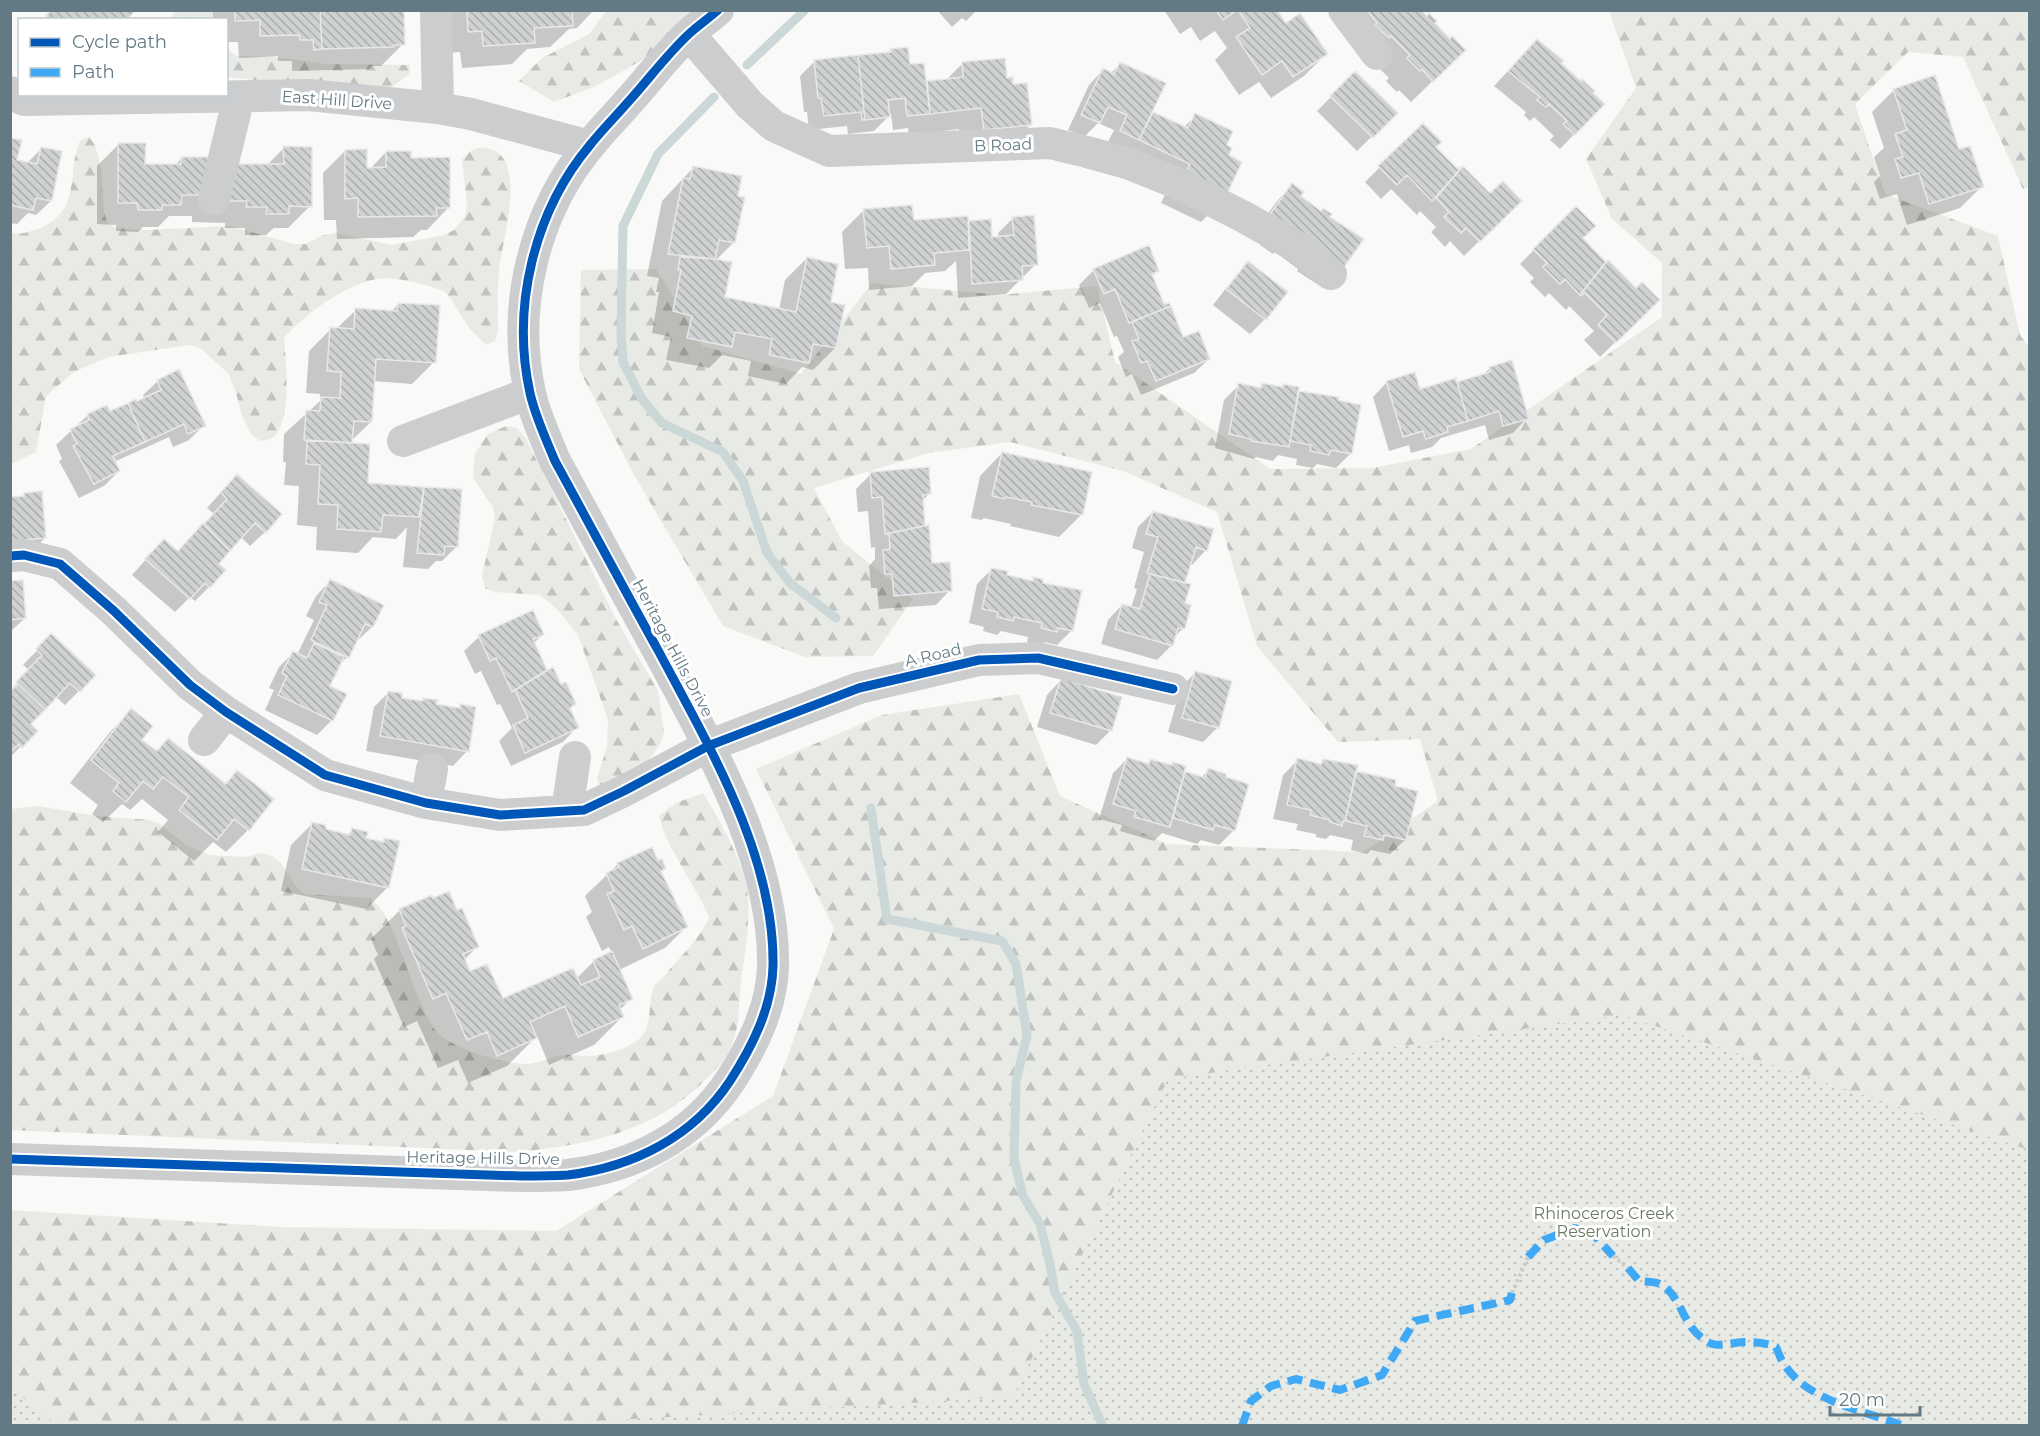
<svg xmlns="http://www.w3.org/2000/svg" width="2040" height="1436" font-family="Montserrat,sans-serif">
	<defs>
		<pattern id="forest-firs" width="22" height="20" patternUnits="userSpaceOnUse" patternTransform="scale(1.5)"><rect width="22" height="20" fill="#e8ebe5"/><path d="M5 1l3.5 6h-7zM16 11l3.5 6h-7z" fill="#c0c3bf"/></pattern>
		<pattern id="park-dots" width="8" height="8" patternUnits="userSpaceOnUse" patternTransform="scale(1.5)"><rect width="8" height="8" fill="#e8ebe5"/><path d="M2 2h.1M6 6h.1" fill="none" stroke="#c0c3bf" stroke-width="1.8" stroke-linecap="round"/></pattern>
		<pattern id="building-back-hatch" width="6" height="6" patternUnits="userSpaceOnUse" patternTransform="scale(1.5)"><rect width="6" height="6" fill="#cfd1d2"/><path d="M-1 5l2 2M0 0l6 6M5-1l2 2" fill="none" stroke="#acafb0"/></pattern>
	</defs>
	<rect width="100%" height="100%" fill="#f9f9f8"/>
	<path fill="url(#forest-firs)" d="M175,11H213V19H170Z
		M606,11H708L689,34L596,86L554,102L519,81L542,58L589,34Z
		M1609,11H2029V187L2023,189L1963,57L1908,52L1855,104L1885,194L1998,236L2020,335L2029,347V1425H11L10,1210L279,1227L556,1231L773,1096L834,929L756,769L882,715L1019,694L1060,796L1167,844L1363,852L1438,801L1420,739L1338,742L1257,646L1217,512L1123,471L1010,442L929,453L814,488L842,541L913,599L873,656L805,657L723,626L634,475L579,369L581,270L656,269L703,346L801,374L872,283L1000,295L1097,286L1115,362L1270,469L1372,468L1471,449L1662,317V263L1612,219L1586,159L1636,88Z
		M226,49L238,56H270L326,64L410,65L409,74L392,87H317L227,77Z
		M89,137L95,145L101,168L104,212L107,222L116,228L147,230L230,226L294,244H305L323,235L336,233L392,245L444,235L454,230L465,216L467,204L462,160C469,152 474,147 485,148C531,153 501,244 499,270C497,291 498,311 498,331L495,341L486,345L469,328L451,299L444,291C427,285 408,280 390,278C356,276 305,313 284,338C286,360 291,414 277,433C273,439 267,440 260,441L252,435L242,416L236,393L228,373L200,348L189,345L108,357L74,372L46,396L36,452L11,464V233C21,235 28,232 38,229C83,211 66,173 80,141Z
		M506,426L517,428L525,437L616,619L658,691L664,733L660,744L640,773L601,789L597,779L607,746L608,720L578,635L557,609L540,595L495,592L485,588L482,576L495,518L493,507L473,478L475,454L487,435Z
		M703,793C718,817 742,860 747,888C751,915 746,947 742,974C738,998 741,1025 731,1047C726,1059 716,1070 706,1079C656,1132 584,1146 515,1152L11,1130V809L38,806L97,816L150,820L160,824L187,846L210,855L245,857L261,853L272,856L280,862L297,888L305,894L370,898C398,916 411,1000 436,1031C450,1048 503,1064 524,1064C541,1064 550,1056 564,1055C571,1054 579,1056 586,1056C603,1056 625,1050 638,1040C654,1027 647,1004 653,989C655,984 662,979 665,975C680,956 700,940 709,917C696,885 666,848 659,816L676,803Z"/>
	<path fill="url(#park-dots)" d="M1622,1015L2029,1150V1425H528L1013,1397L1168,1079Z
		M11,1388L58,1425H11Z"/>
	<path fill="#0003" d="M213,10H402L403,44L381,66H372L370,69L292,71V61H278V56L239,58L238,42H226V20H213Z
		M444,10H594L577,28L569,29L550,47L527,49L512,64L462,68L460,52L446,53Z
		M937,10H977L966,21L962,18L952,27Z
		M1164,10H1275L1285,25L1326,54L1304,76L1271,98L1259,82L1239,95L1215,60L1227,48L1215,31L1200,41L1191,27L1180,34Z
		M1369,10L1442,72L1411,102L1399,90L1397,92L1386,81L1389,78L1345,34Z
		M891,51L926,85L928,83L945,81L962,64L1006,80L1012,86L1030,125L1008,147L962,151L959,129L909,135L908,128L893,130L891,114L874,131L848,134L847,126L809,130L807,112H804L800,76L815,61L888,53Z
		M1522,56L1559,63L1603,104L1560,149L1550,140L1554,136L1534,117L1530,121L1524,115L1526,112L1494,86Z
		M1120,64L1148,119L1153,114L1183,128L1196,115L1225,146L1227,156L1223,200L1201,222L1161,203L1169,186L1106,146L1114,130L1098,123L1084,137L1068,130L1089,85L1103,70L1110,74Z
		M1355,73L1396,113L1357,151L1317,111Z
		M1894,90L1958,151L1982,186L1960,208L1907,225L1897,194L1880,199L1874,182L1880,176L1874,157L1884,148L1872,112Z
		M1423,125L1435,148L1458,171L1463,167L1490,195L1520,201L1464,256L1450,241L1445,247L1431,232L1436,227L1420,211L1417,215L1391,189L1381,199L1365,182Z
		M10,140L16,161L27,163L42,148L51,201L36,215L28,213L17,224L10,223Z
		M119,144L144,165H175L182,158L214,165H267L284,148L310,206L288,228H274L266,235H245V228H225V223L192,222V216H169L158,227H143L138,232L116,231V225L97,224V166Z
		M345,151L365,169H370L386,152L449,207L427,230H421L413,237L337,239L336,220H324L323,173Z
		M693,168L736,197L734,242L716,260L723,298L779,310L785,280L807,258L829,304L835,348L813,370L802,367L786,384L748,376L751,361L722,355L709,368L666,360L671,337L652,333L659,292H656L659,278L647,276L662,201Z
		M1292,185L1299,196L1328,217L1337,273L1323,288L1297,271L1298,269L1275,252L1273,254L1260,245L1263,242L1252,235L1278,200Z
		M1576,208L1581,238L1636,290L1658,300L1600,357L1584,340L1594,331L1569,306L1566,310L1549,293L1545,297L1530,282L1534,278L1520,264Z
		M864,210L912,222L967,225L969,223L991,239L999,238L998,233L1013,218L1036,264L1006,294L958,298L956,261L945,271L925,273L912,286L869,290L868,268L845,269L842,232Z
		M1248,263L1285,292L1265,319L1250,334L1213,305L1234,278Z
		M1094,270L1158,271L1151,277L1163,306L1168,305L1182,339L1209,359L1194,373L1141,395L1132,374L1126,377L1118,357L1124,352L1117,336L1114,337L1100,303L1089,308L1079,285Z
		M398,304L434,362L412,384L373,381L371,422L351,441L366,485L461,491L457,546L442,561H436L428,569L403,567L407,527L396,539L373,537L358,553L316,550L317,527L297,525L299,486L284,485L286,462H283L284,434L320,401V394L306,393L309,351L331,329H336L356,310L391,312Z
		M1490,368L1527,418L1513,433L1489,440L1485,425L1441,438L1432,447L1411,453L1409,445L1389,451L1373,397L1387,382L1419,391L1482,376Z
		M158,381L204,425L189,440L173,447L169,437L114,462L119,471L104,486L79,498L59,461L62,459L56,445L88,415L109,413L145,399L143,395Z
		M1239,385L1259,389L1263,385L1281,388L1284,385L1297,393L1337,398L1351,453L1336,468L1317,464L1313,468L1296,465L1297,459L1278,455L1273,461L1256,457L1254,459L1215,448L1224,400Z
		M1002,453L1090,473L1081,515L1059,537L1010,526L1011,524L984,518L982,520L971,518L980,476Z
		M871,474L929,494L922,501L924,528L931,565L950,590L936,605L879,609L877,588H871L869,566L875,559V547L871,548L868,511L858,512L856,489Z
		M223,490L265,532L250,546L241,537L217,564L209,587L195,601L190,597L175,612L132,575L150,555L178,553L214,514L207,508Z
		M25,494L45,538L23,560L22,497Z
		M1153,512L1206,550L1192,565L1189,564L1183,584V628L1174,638L1172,645L1157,660L1101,644L1108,620L1122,605L1131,608L1137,589L1134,588L1144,552L1132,548L1138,527Z
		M992,569L1005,576L1031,582L1034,579L1041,584L1072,630L1057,645L1044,642L1041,646L1027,642L1028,637L1001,631L997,635L983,631L984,627L969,623L977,584Z
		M330,581L372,627L357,641L355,640L347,657L338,667L328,687L332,720L317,735L265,710L274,690L269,688L279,667L293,653L297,655L314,620L306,616L316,596Z
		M10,582L25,618L10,632Z
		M543,634L534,643L547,672L575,704L569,710L577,727L563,742L511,766L499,741L512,728L500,704L497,705L481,671L475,674L464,651L479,637Z
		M52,635L94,676L65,705L55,696L29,724L36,731L10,757V691L29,670L23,665Z
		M1195,673L1218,727L1203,742L1168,732L1181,687Z
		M1061,680L1120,698L1110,731L1096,745L1037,727L1047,695Z
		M389,692L400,699L421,703L424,699L435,705L458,709L461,706L467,751L453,766L366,751L374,707Z
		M132,710L140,740L155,752L168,740L224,784L237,772L272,800L248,830L226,852L213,842L194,861L158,832L168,820L142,799L130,810L122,804L103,822L92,814L98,805L70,783L110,732Z
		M1127,759L1146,765L1151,761L1170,766L1173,763L1183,772L1201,778L1208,770L1224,778L1247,785L1233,831L1219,845L1201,840L1197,844L1162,833L1154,841L1120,831L1122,825L1099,819L1113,773Z
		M1298,760L1319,765L1323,761L1354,772L1405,840L1390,854L1371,850L1367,854L1351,850L1353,840L1330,835L1326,839L1316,837V834L1296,830L1298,824L1273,819L1283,775Z
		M313,823L324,831L347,836L352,830L364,839L381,843L385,839L388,887L366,909L281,891L291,845Z
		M658,862L665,868L661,872L687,926L665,948L619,970L631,998L620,1010L623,1016L594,1045L549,1065L537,1036L507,1066L468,1083L458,1060L438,1068L417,1021L404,1027L374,959L378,955L371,939L400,910L432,900L456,912L477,947L464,960L470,973L502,1000L576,979L594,961L612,953L609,947L602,951L586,917L592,912L585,896L618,864Z"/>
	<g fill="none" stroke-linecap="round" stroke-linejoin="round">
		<path stroke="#ccd7d8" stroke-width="9" d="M747,65L805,10
			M714,97L658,154L623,226L621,334L623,362L642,399L662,423L723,452L743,481L767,553L790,583L836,618
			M871,808L887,919L1002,941L1016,964L1027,1035L1016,1082L1014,1159L1023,1196L1040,1224L1050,1264L1055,1293L1077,1331L1084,1384L1103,1426"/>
	</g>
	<path fill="url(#building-back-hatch)" stroke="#e8e8e8" stroke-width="1.5" d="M51,10H134L135,11L127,20H50L46,16Z
		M235,10H320L322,49L314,50L313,40H300L299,35L260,36V20L235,21Z
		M320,10H404L405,45H394V47L322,49Z
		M467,10H572L573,26L534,28L535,43L483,46L482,31L468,32Z
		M1216,10H1237L1223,20Z
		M1238,10H1277L1286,23L1300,13L1328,54L1293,77L1282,61L1262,75L1236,37L1250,28Z
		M1367,10H1421L1427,16L1429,13L1437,21L1435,23L1450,39L1452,36L1466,50L1433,82L1422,69L1420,71L1407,58L1410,55L1391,36L1389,38L1375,25L1377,23Z
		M1537,39L1564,61L1561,63L1581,81L1582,79L1595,91L1593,93L1605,104L1575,135L1563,124L1567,121L1549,104L1546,107L1537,100L1540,97L1508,71Z
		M908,47L910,64L924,63L930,114L907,116L905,98L888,100L890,117L865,120L858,55L891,52L890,49Z
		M858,55L865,120H862L861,112L824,116L821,98H818L814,60Z
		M1005,58L1007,78L1013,77V84L1027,83L1032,125L984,130L981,108L930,114L927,81L963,77L962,62Z
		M1120,62L1166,83L1139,140L1120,131L1127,115L1108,107L1100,123L1081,115L1103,68L1114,74Z
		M1355,71L1398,113L1373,138L1330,96Z
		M1935,75L1959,149L1970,146L1984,187L1929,204L1919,173L1901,178L1895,159L1903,157L1895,134L1907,130L1893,89Z
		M1153,112L1188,128L1195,113L1233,131L1227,145L1232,148L1229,155L1242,162L1224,200L1182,181L1190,164L1139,140Z
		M1423,123L1442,142L1436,147L1458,169L1463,166L1432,201L1407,175L1397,185L1378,166Z
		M10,138L22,140L17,160L37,164L41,147L62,151L52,201L36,198L33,210L10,205Z
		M118,143H146L145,164H181V157H216L213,195H182L181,205H162V210H138L137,203H118Z
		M283,146L312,147V207L289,206V214H266L267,207H246L247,201H213L216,164H284Z
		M367,149V168L386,167V151H411V158L450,157V208H436L437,216L358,217V198L345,199V150Z
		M693,166L742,176L738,196L745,197L735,243L719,240L715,259L668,254L683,178L690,179Z
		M1463,166L1490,193L1503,181L1522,201L1480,242L1466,228L1461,233L1444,217L1449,212L1436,198Z
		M1292,183L1304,192L1301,196L1321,211L1323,208L1332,214L1330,217L1364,239L1339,274L1266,220Z
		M912,205L914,220L968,216L969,250L934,253L935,265L891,269L889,246L867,248L863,209Z
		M1576,206L1596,226L1583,238L1606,262L1580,295L1565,279L1560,284L1543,267L1547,263L1533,249Z
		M1034,215L1038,265L1022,266L1023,280L972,284L969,221L991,219L992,237L1014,235L1012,217Z
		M1149,245L1159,271L1152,274L1164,304L1169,303L1171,306L1129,323L1115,289L1104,294L1093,269Z
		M680,257L715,259L732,262L725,297L796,312L807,257L838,264L831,302L845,305L836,348L813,344L809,363L769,355L772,339L735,332L732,347L687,338L692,316L673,311L681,270H678Z
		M1608,260L1636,288L1642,282L1660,300L1616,343L1598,325L1607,315L1585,293L1581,296L1580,295Z
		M1248,261L1288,292L1266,320L1226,289Z
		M398,303L440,305L436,363L376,359L372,422L354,421L352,443L304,440L306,410L320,411L321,397L340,398L341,372L327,371L330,327L354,329L355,308L397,311Z
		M1171,306L1183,337L1199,331L1210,359L1156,381L1147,361L1141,363L1132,341L1139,339L1132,322Z
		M1512,360L1529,419L1503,426L1499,411L1468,421L1457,382L1490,372L1489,367Z
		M179,369L206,426L188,434L184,424L145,442L128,403L136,399L137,401L161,390L157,380Z
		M1415,372L1420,389L1456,378L1468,421L1447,427L1448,432L1426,439L1423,431L1403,437L1386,381Z
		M1238,383L1261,388L1262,383L1283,387V384L1299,387L1289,447L1251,441V439L1229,434Z
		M1299,391L1339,397L1338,400L1361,405L1352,454L1331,450L1329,455L1310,451L1311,445L1290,441Z
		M128,403L145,442L113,456L120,471L94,484L73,446L77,444L70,429L89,420L87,414L107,405L110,411Z
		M307,440L370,444L368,483L424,487L419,517L383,515L381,532L337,529L338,505L318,504L320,465L306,464Z
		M1002,452L1092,472L1083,515L1031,505L1032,502L1006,497L1005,499L992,496Z
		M929,467L931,494L923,495L925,526L885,534L882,497L872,498L870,472Z
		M237,474L282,514L266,533L255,523L230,551L204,524L227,499L221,492Z
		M424,487L462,489L458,547L445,546L444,555L417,553Z
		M42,491L46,538L10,541V497L24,496V493Z
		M1153,511L1214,529L1207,551L1196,547L1185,583L1147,573L1158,537L1146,534Z
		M203,523L230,551L219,564L226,570L210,588L205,583L190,599L145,559L164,539L178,551Z
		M929,525L932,563L950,562L952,591L894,596L892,574H885L883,550L890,549L889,533Z
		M991,568L1008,571L1007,575L1033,581V577L1043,579V583L1082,590L1073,631L1058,628L1057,632L1041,628L1042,623L1014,617L1013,621L997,617L998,612L982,609Z
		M1150,574L1191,584L1185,603L1191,605L1185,629L1178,628L1173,646L1115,629L1122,604L1140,609Z
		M330,579L384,605L373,627L365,624L349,658L311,640L327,605L319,602Z
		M23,580L26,618L10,620V581Z
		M533,610L544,635L533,639L547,670L512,692L496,658L490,661L478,635Z
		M51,633L96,675L80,692L70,683L45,710L16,682L42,655L36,649Z
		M314,643L344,657L330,686L347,694L333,721L278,695L287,676L282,673L293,651L307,658Z
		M553,667L561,684L566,682L576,704L570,708L579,728L525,753L513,725L528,718L515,690Z
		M1195,671L1232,681L1219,728L1182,718Z
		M1061,678L1122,697L1112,731L1050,713Z
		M16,682L45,710L31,724L38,731L22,748L19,744L10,753V692L17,685Z
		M388,691L402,693V698L423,701V698L438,700L436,704L460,708V704L476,707L469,752L380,736Z
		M131,708L153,726L142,740L157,751L168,738L226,784L237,770L274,799L249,831L234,819L217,840L179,810L189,797L163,777L153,789L143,781L126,802L113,791L119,783L91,760Z
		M1127,757L1149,764L1150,759L1172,765L1173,762L1186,766L1170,827L1134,817L1136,811L1113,804Z
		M1297,758L1321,764L1323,759L1358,765L1345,821H1343L1342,826L1330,822V820L1310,815L1311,810L1287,805Z
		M1208,768L1226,774V777L1249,784L1235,831L1215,825L1213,830L1173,818L1185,771L1205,778Z
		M1356,771L1396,780L1395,786L1418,791L1406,840L1384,835L1383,840L1364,836L1367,826L1345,821Z
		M312,822L326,825V829L350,835L352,828L368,832L366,838L384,842V838L400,841L389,888L302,869Z
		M652,847L658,860L662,859L666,868L661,871L688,927L643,949L632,926L624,930L607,894L614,891L606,873L619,867L617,863Z
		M449,891L457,910L462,908L479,947L463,954L470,971L487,964L503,998L573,968L581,985L600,977L593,960L612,951L633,999L619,1005L624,1017L578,1037L565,1006L530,1022L537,1038L497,1056L487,1032L467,1040L446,993L433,999L402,928L406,926L399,909L432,895L433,898Z"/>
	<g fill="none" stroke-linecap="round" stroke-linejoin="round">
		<path stroke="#c9cbcc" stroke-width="4" stroke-dasharray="3 3" stroke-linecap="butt" d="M1613,1256L1628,1268
			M1512,1293L1528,1257"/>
		<path stroke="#cbcdce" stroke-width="32" d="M436,10L438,108
			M1344,10L1377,54
			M689,34L750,105L774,126L829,151L1050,143L1087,152L1127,163L1179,184L1244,217L1299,248L1331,274
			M10,92L24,100L309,95L438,108L471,114L589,146
			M214,199L239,97
			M403,441L530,393
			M10,556L24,555L60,564L114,611L190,685L226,712L325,775L426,803L500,815L584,810L624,791L708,746L859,688L979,660L1038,658L1173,689
			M204,740L226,712
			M426,803L432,769
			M567,811L575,757
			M10,1159L521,1176C537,1176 552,1176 568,1175C633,1167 693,1137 730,1081C752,1047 772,1008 773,966C775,857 709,746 659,652C624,589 590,525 555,461C546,439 535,416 530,393C511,307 534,212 590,145C602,130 616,116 629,101C649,79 668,53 690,33C699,25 709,18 718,10"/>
		<path stroke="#3fa9f5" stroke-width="8" stroke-dasharray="15 8" stroke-linecap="butt" d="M1528,1257L1544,1240L1575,1228L1592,1233L1613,1256
			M1628,1268L1639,1281C1646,1282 1655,1281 1662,1285C1684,1299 1682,1331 1712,1344C1719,1346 1729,1344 1735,1343C1749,1341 1764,1342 1776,1347C1779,1353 1780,1359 1784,1364C1808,1402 1864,1410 1903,1426
			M1242,1426L1251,1401L1271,1386L1296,1379L1340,1390L1382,1375L1415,1321L1510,1300L1512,1293"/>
		<defs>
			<path id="cycleway" d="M10,556L24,555L60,564L114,611L190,685L226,712L325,775L426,803L500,815L584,810L624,791L708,746L859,688L979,660L1038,658L1173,689
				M10,1159L521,1176C537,1176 552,1176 568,1175C633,1167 693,1137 730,1081C752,1047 772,1008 773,966C775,857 709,746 659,652C624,589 590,525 555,461C546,439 535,416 530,393C511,307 534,212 590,145C602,130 616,116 629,101C649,79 668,53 690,33C699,25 709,18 718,10"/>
		</defs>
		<use href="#cycleway" stroke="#fff" stroke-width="13"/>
		<use href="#cycleway" stroke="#0057b8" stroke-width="9"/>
	</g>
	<g text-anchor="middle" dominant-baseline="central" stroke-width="6" stroke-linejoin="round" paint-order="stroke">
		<g font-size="16" fill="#637a84" stroke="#fff">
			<text transform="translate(337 100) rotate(4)">East Hill Drive</text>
			<text transform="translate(1003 145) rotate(-2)">B Road</text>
			<text transform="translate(673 648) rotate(62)">Heritage Hills Drive</text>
			<text transform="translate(933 655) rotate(-13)">A Road</text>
			<text transform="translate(483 1158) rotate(1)">Heritage Hills Drive</text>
		</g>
		<g font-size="16" fill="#6b7a63" stroke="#fff">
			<text x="1604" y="1213">Rhinoceros Creek<tspan x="1604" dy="18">Reservation</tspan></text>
		</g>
	</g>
	<rect width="2040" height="1436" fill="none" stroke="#637a84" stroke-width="24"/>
	<rect x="18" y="18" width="210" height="78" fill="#ffffff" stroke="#c1cace" stroke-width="1.5"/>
	<rect x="30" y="38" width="30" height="9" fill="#0057b8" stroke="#c1cace" stroke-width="1.5"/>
	<text x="72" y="48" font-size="18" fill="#637a84">Cycle path</text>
	<rect x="30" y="68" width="30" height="9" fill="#3fa9f5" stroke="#c1cace" stroke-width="1.5"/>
	<text x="72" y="78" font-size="18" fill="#637a84">Path</text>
	<path d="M1830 1406v9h90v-9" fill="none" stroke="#637a84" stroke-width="3"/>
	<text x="1839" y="1406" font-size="18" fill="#637a84" stroke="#ffffff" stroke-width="4.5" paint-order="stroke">20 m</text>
</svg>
